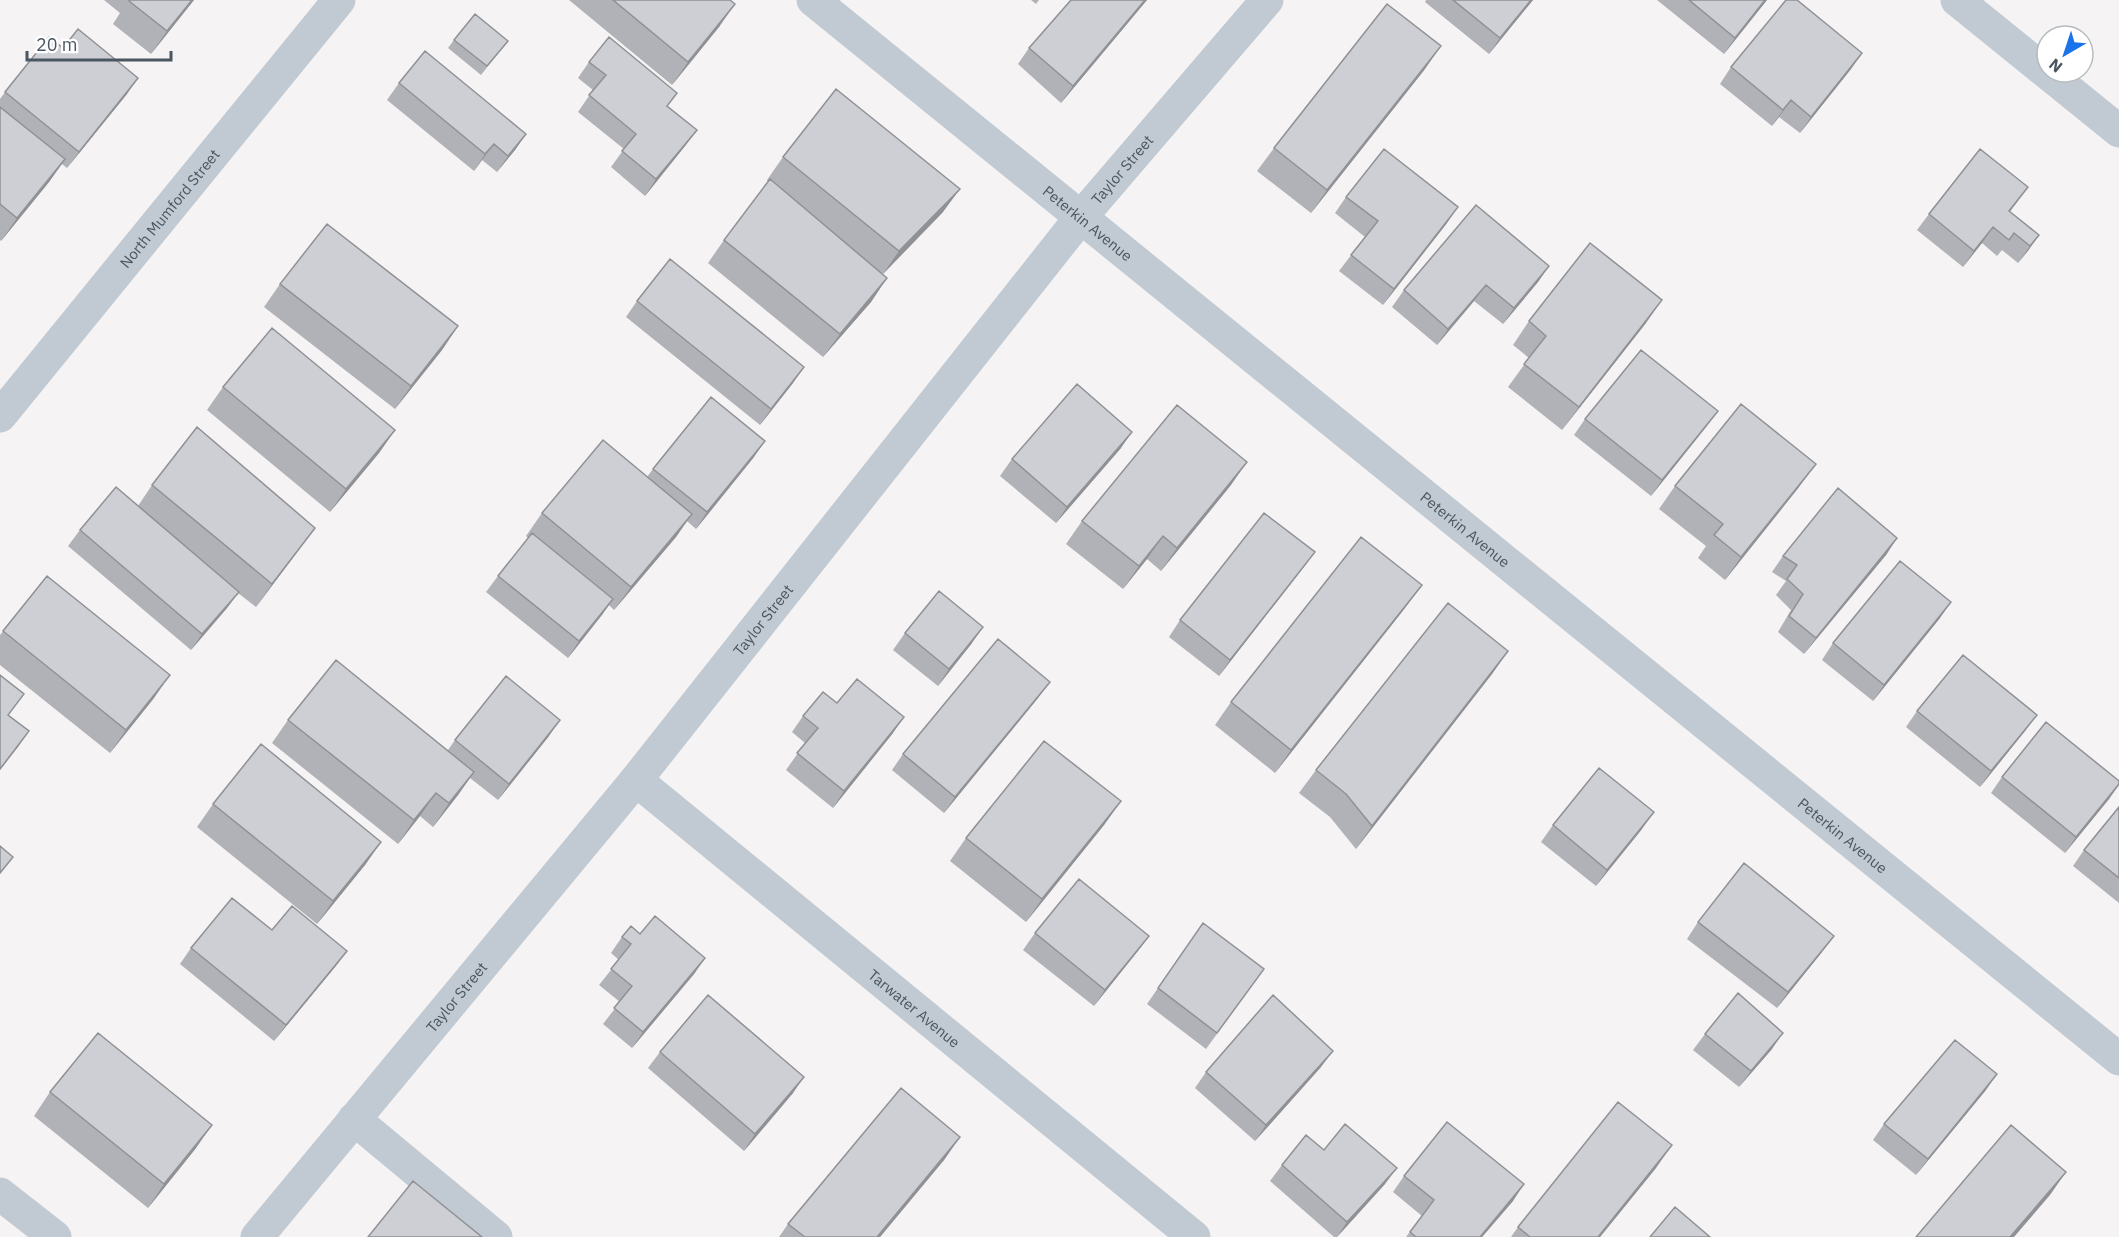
<svg xmlns="http://www.w3.org/2000/svg" width="2119" height="1237" font-family="'IBM Plex Sans',sans-serif">
	<rect width="100%" height="100%" fill="#f5f3f3"/>
	<g fill="none" stroke-linecap="round" stroke-linejoin="round">
		<g stroke="#c1cad2" stroke-width="33">
			<path id="s1" d="M813,0L2119,1059"/>
			<path d="M1957,0L2119,131"/>
			<path id="s2" d="M0,416L339,0"/>
			<path id="s3" d="M636,780L1194,1237"/>
			<path d="M354,1119L496,1237"/>
			<path d="M0,1194L55,1237"/>
			<path id="s4" d="M257,1237L636,780L1081,217L1267,0"/>
		</g>
	</g>
	<path fill="#b0b2b7" d="M104,0H194L151,54L113,24L120,13Z
		M569,0H730L719,27L672,85Z
		M1031,0H1039L1036,4Z
		M1071,0H1147L1061,103L1018,64L1029,48Z
		M1426,0H1533L1489,54L1425,2Z
		M1657,0H1767L1724,54Z
		M454,40L508,41L481,75L448,48Z
		M63,48L127,94L67,168L62,164L49,182L1,241L0,240V99L5,92Z
		M1862,53L1851,69L1800,133L1779,117L1772,126L1720,84L1731,67Z
		M589,62L668,107L697,130L685,146L645,196L611,167L624,149L578,112L593,90L578,78Z
		M1425,69L1311,213L1257,171L1274,148Z
		M399,83L526,134L515,150L497,172L482,160L474,171L387,100Z
		M783,157L943,212L883,274L867,262L887,278L871,302L823,357L708,263L724,240L768,182L767,180Z
		M2028,187L2010,212L2039,235L2018,263L2002,250L1997,256L1982,243L1963,267L1917,230L1929,214Z
		M1346,197L1447,223L1383,305L1339,271L1365,237L1335,213Z
		M1549,266L1538,282L1503,324L1474,301L1437,345L1392,307L1404,290Z
		M280,284L458,326L442,350L395,409L264,307Z
		M637,301L793,383L760,425L626,317Z
		M1529,321L1646,323L1562,430L1508,387L1529,358L1513,345Z
		M223,387L395,430L379,453L330,512L207,410Z
		M1585,419L1706,427L1651,496L1574,435Z
		M1121,448L1056,523L1000,476L1012,459Z
		M754,457L696,529L687,521L676,537L614,610L609,605L568,658L486,592L498,576L528,538L526,536L542,513L647,477L653,469Z
		M152,485L315,528L256,607L238,593L227,608L191,650L68,546L80,530L138,506Z
		M1231,485L1161,571L1147,559L1123,589L1066,544L1082,521Z
		M1675,486L1799,487L1725,580L1698,558L1706,546L1659,509Z
		M1897,538L1886,555L1804,654L1778,632L1791,610L1776,595L1786,581L1772,572L1783,556Z
		M1315,552L1303,568L1219,676L1169,637L1180,620Z
		M47,576L154,698L110,753L0,665V635Z
		M1405,608L1275,773L1215,725L1231,702Z
		M1940,618L1873,701L1822,660L1833,643Z
		M905,633L972,643L938,686L893,650Z
		M1508,651L1492,674L1356,849L1330,817L1299,793L1316,770Z
		M1038,698L944,813L892,770L903,754Z
		M837,703L893,733L833,808L786,770L805,743L792,732L803,716Z
		M1917,711L2037,715L2025,731L1980,787L1906,727Z
		M288,720L448,750L455,740L549,736L498,800L470,778L458,795L433,827L420,816L398,844L272,743Z
		M2002,777L2119,785L2109,799L2065,853L1991,793Z
		M1121,801L1104,825L1026,922L950,861L966,838Z
		M213,804L381,842L365,865L317,924L197,827Z
		M2119,807V903L2073,866L2084,850Z
		M1553,825L1642,829L1596,886L1541,842Z
		M1698,922L1822,952L1777,1008L1687,939Z
		M1203,923L1264,969L1206,1049L1147,1004Z
		M272,930L347,951L335,967L274,1041L180,964L191,948Z
		M1035,933L1149,936L1137,952L1094,1006L1023,950Z
		M640,934L705,958L694,974L632,1048L603,1024L620,1002L599,985L619,960L611,953L622,937Z
		M1705,1034L1772,1049L1739,1087L1693,1050Z
		M660,1052L793,1093L744,1151L648,1068Z
		M1321,1067L1255,1141L1195,1088L1206,1072Z
		M1986,1090L1916,1175L1873,1140L1884,1124Z
		M50,1092L196,1148L148,1208L34,1116Z
		M960,1137L944,1160L880,1237H779L788,1224Z
		M1324,1150L1385,1184L1337,1237H1334L1270,1181L1282,1165Z
		M1656,1168L1600,1237H1511L1518,1227Z
		M1404,1176L1513,1201L1482,1237H1406L1422,1216L1393,1192Z"/>
	<path fill="#909195" d="M192,0H194L151,54L167,31Z
		M1145,0H1147L1061,103L1073,86Z
		M1531,0H1533L1489,54L1500,38Z
		M1765,0H1767L1724,54L1735,38Z
		M735,4L719,27L672,85L688,62Z
		M1441,46L1425,69L1311,213L1327,190Z
		M1862,53L1851,69L1800,133L1811,117Z
		M138,78L127,94L67,168L79,152Z
		M1791,100L1779,117L1772,126L1783,110Z
		M697,130L685,146L645,196L656,179Z
		M526,134L515,150L497,172L508,156Z
		M494,144L482,160L474,171L485,154Z
		M65,159L49,182L1,241L17,218Z
		M960,189L943,212L883,274L899,251Z
		M1458,207L1447,223L1383,305L1394,289Z
		M1993,227L1982,243L1963,267L1974,251Z
		M2039,235L2028,251L2018,263L2030,246Z
		M1549,266L1538,282L1503,324L1514,308Z
		M887,278L871,302L823,357L840,334Z
		M1486,285L1474,301L1437,345L1448,329Z
		M1662,300L1646,323L1562,430L1579,407Z
		M458,326L442,350L395,409L411,386Z
		M804,367L793,383L760,425L771,409Z
		M1718,411L1706,427L1651,496L1662,480Z
		M395,430L379,453L330,512L346,489Z
		M1132,432L1121,448L1056,523L1067,507Z
		M765,441L754,457L696,529L707,512Z
		M1247,462L1231,485L1161,571L1177,548Z
		M1816,464L1799,487L1725,580L1741,557Z
		M692,514L676,537L614,610L631,587Z
		M315,528L298,551L256,607L272,584Z
		M1163,536L1147,559L1123,589L1139,566Z
		M1897,538L1886,555L1804,654L1816,638Z
		M1315,552L1303,568L1219,676L1230,660Z
		M1422,585L1405,608L1275,773L1291,750Z
		M239,592L227,608L191,650L202,634Z
		M613,599L602,615L568,658L579,641Z
		M1951,602L1940,618L1873,701L1884,685Z
		M983,627L972,643L938,686L949,669Z
		M1508,651L1492,674L1356,849L1372,826Z
		M170,675L154,698L110,753L126,730Z
		M1050,682L1038,698L944,813L955,797Z
		M2037,715L2025,731L1980,787L1991,771Z
		M904,717L893,733L833,808L844,791Z
		M560,720L549,736L498,800L509,784Z
		M29,731L18,747L0,770V769Z
		M474,772L458,795L433,827L449,803Z
		M2119,784L2109,799L2065,853L2076,837Z
		M436,793L420,816L398,844L414,820Z
		M1121,801L1104,825L1026,922L1042,899Z
		M1654,812L1642,829L1596,886L1607,870Z
		M381,842L365,865L317,924L333,901Z
		M1149,936L1137,952L1094,1006L1105,990Z
		M1834,936L1822,952L1777,1008L1788,992Z
		M347,951L335,967L274,1041L286,1025Z
		M705,958L694,974L632,1048L643,1032Z
		M1783,1033L1772,1049L1739,1087L1751,1071Z
		M1333,1051L1321,1067L1255,1141L1266,1125Z
		M1997,1074L1986,1090L1916,1175L1928,1159Z
		M804,1077L793,1093L744,1151L755,1134Z
		M212,1125L196,1148L148,1208L164,1184Z
		M960,1137L944,1160L880,1237H877Z
		M1672,1145L1656,1168L1600,1237H1598Z
		M1397,1168L1385,1184L1337,1237L1347,1222Z
		M2066,1172L2050,1195L2014,1237H2010Z
		M1524,1184L1513,1201L1482,1237H1480Z"/>
	<path fill="#cdcfd5" stroke="#909195" stroke-width="1.5" d="M130,0H192L167,31L129,1Z
		M613,0H730L735,4L688,62Z
		M1071,0H1145L1073,86L1029,48Z
		M1453,0H1531L1500,38Z
		M1689,0H1765L1735,38Z
		M1786,0H1797L1862,53L1811,117L1791,100L1783,110L1731,67Z
		M1387,4L1441,46L1327,190L1274,148Z
		M475,14L508,41L487,66L454,40Z
		M78,29L138,78L79,152L5,92L49,37L63,48Z
		M609,37L677,93L667,106L697,130L656,179L622,151L636,134L589,95L606,75L589,62Z
		M425,51L526,134L508,156L494,144L485,154L399,83Z
		M836,89L960,189L899,251L783,157Z
		M0,107L65,159L17,218L0,204Z
		M1384,149L1458,207L1394,289L1351,255L1378,221L1346,197Z
		M1980,149L2028,187L2009,211L2039,235L2030,246L2014,233L2009,240L1993,227L1974,251L1929,214Z
		M770,179L887,278L840,334L724,240Z
		M1476,205L1549,266L1514,308L1486,285L1448,329L1404,290Z
		M327,224L458,326L411,386L280,284Z
		M1590,243L1662,300L1579,407L1524,364L1546,336L1529,321Z
		M670,259L804,367L771,409L637,301Z
		M272,328L395,430L346,489L223,387Z
		M1641,350L1718,411L1662,480L1585,419Z
		M1077,384L1132,432L1067,507L1012,459Z
		M711,397L765,441L707,512L653,469Z
		M1741,404L1816,464L1741,557L1714,535L1723,524L1675,486Z
		M1177,405L1247,462L1177,548L1163,536L1139,566L1082,521Z
		M197,427L315,528L272,584L152,485Z
		M603,440L692,514L631,587L542,513Z
		M116,487L239,592L202,634L80,530Z
		M1838,488L1897,538L1816,638L1789,616L1803,594L1787,579L1797,565L1783,556Z
		M1264,513L1315,552L1230,660L1180,620Z
		M532,533L613,599L579,641L498,576Z
		M1361,537L1422,585L1291,750L1231,702Z
		M1900,561L1951,602L1884,685L1833,643Z
		M47,576L170,675L126,730L3,631Z
		M939,591L983,627L949,669L905,633Z
		M1448,603L1508,651L1372,826L1346,794L1316,770Z
		M998,639L1050,682L955,797L903,754Z
		M1963,655L2037,715L1991,771L1917,711Z
		M336,660L474,772L449,803L436,793L414,820L288,720Z
		M0,675L24,694L8,715L29,731L0,769Z
		M506,676L560,720L509,784L455,740Z
		M857,679L904,717L844,791L797,753L818,728L803,716L823,692L837,703Z
		M2046,722L2119,781V784L2076,837L2002,777Z
		M1044,741L1121,801L1042,899L966,838Z
		M261,744L381,842L333,901L213,804Z
		M1599,768L1654,812L1607,870L1553,825Z
		M2119,807V878L2084,850Z
		M0,846L13,857L0,873Z
		M1744,863L1834,936L1788,992L1698,922Z
		M1079,879L1149,936L1105,990L1035,933Z
		M232,898L272,930L292,906L347,951L286,1025L191,948Z
		M655,916L705,958L643,1032L614,1008L632,986L611,969L631,944L622,937L631,926L640,934Z
		M1203,923L1264,969L1217,1033L1158,988Z
		M1738,993L1783,1033L1751,1071L1705,1034Z
		M708,995L804,1077L755,1134L660,1052Z
		M1273,995L1333,1051L1266,1125L1206,1072Z
		M98,1033L212,1125L164,1184L50,1092Z
		M1955,1040L1997,1074L1928,1159L1884,1124Z
		M901,1088L960,1137L877,1237H805L788,1224Z
		M1618,1102L1672,1145L1598,1237H1530L1518,1227Z
		M1447,1122L1524,1184L1480,1237H1416L1410,1232L1434,1200L1404,1176Z
		M1345,1124L1397,1168L1347,1222L1282,1165L1306,1135L1324,1150Z
		M2011,1125L2066,1172L2010,1237H1916Z
		M413,1181L482,1237H368Z
		M1675,1207L1710,1237H1650Z"/>
	<g text-anchor="middle" dominant-baseline="central" stroke-width="4.5" stroke-linejoin="round" paint-order="stroke">
		<g font-size="15" fill="#4a5661" stroke="#fff">
			<text stroke="none"><textPath href="#s4" startOffset="1374">Taylor Street</textPath></text>
			<text stroke="none"><textPath href="#s2" startOffset="268">North Mumford Street</textPath></text>
			<text stroke="none"><textPath href="#s1" startOffset="354">Peterkin Avenue</textPath></text>
			<text stroke="none"><textPath href="#s1" startOffset="840">Peterkin Avenue</textPath></text>
			<text stroke="none"><textPath href="#s4" startOffset="798">Taylor Street</textPath></text>
			<text stroke="none"><textPath href="#s1" startOffset="1326">Peterkin Avenue</textPath></text>
			<text stroke="none"><textPath href="#s4" startOffset="312">Taylor Street</textPath></text>
			<text stroke="none"><textPath href="#s3" startOffset="360">Tarwater Avenue</textPath></text>
		</g>
	</g>
	<g transform="translate(2065 54) rotate(219)"><circle r="28" fill="#ffffff" stroke="#b7bbc0" stroke-width="1.5"/>
	<path d="M0-4.5L10 22L0 15L-10 22Z" fill="#1a73e8"/>
	<text y="-9" font-size="16" font-weight="bold" text-anchor="middle" fill="#4a5661">N</text>
	</g>
	<path d="M27 51v9h144v-9" fill="none" stroke="#4a5661" stroke-width="3"/>
	<text x="36" y="51" font-size="18" fill="#4a5661" stroke="#ffffff" stroke-width="4.5" paint-order="stroke">20 m</text>
</svg>
